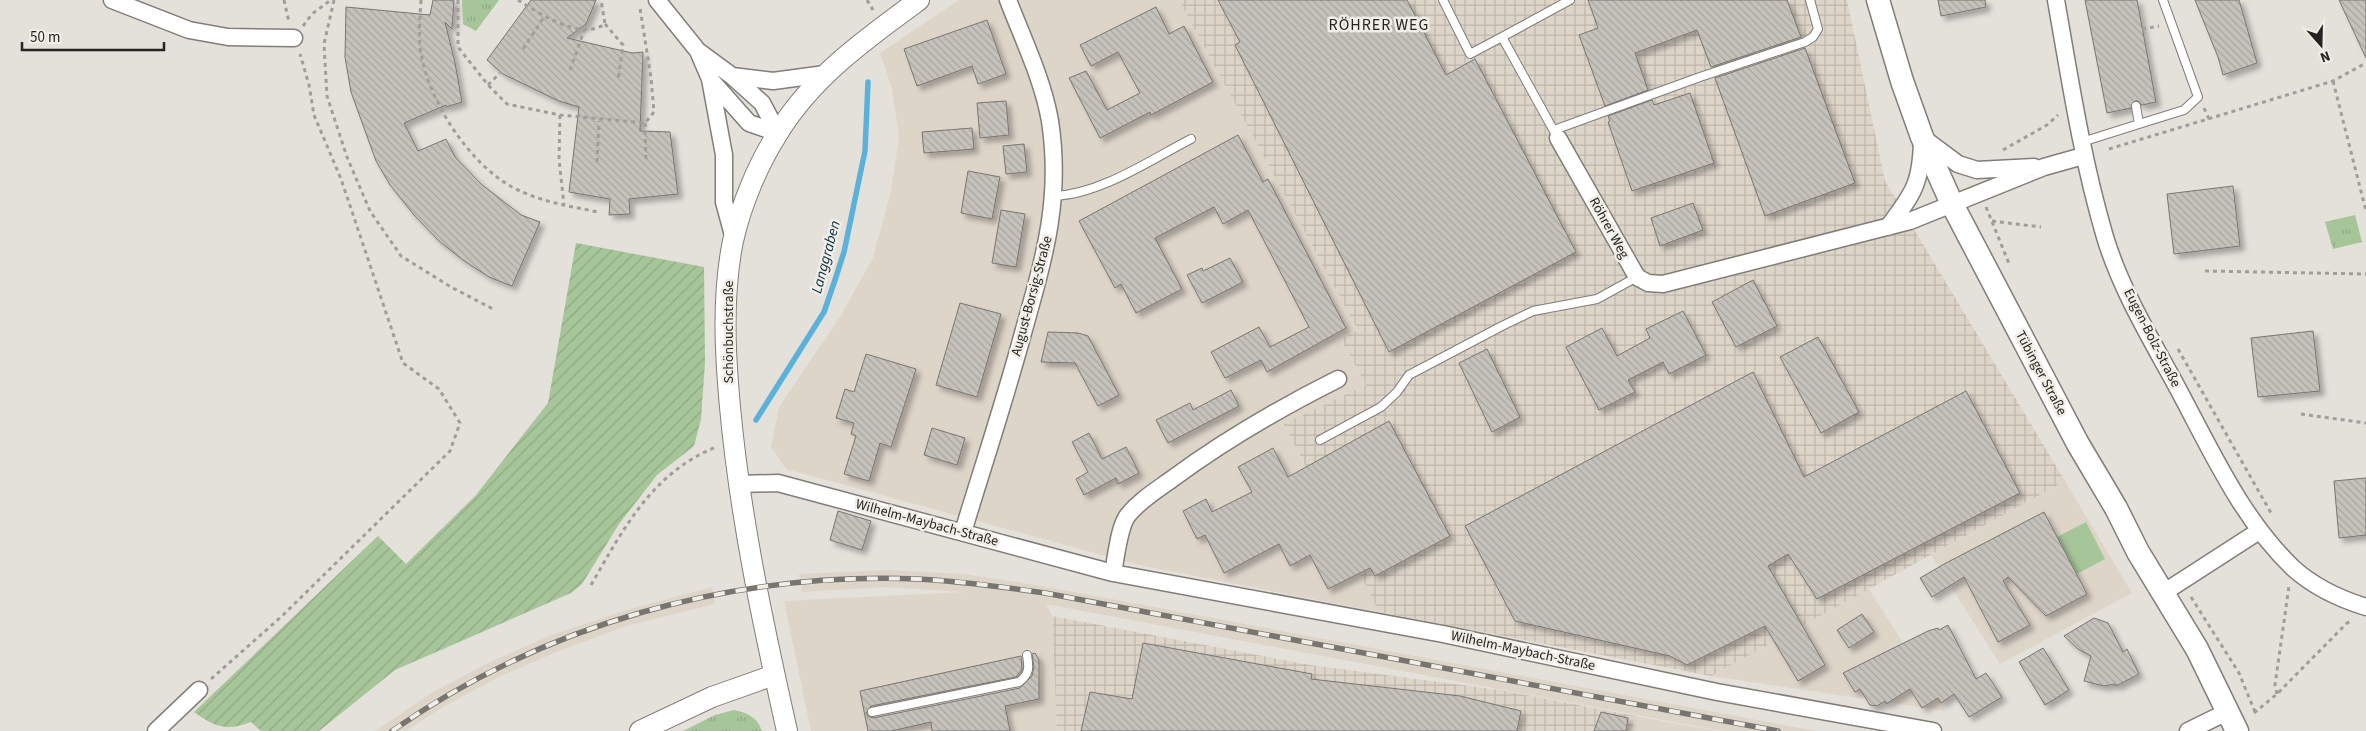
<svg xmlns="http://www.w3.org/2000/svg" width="2366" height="731" font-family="'Source Sans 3',sans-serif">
	<defs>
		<pattern id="industrial-grid" width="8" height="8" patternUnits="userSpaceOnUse" patternTransform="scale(1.25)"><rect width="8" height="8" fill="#ded5c9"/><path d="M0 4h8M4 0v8" fill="none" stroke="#beb7ac"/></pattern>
		<pattern id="grass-tufts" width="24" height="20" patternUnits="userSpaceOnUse" patternTransform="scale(1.25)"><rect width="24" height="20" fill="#a6c598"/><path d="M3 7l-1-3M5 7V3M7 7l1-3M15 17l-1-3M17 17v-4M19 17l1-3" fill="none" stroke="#8fa983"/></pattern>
		<pattern id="garden-furrows" width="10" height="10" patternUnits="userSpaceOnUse" patternTransform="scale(1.25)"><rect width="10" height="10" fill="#a6c598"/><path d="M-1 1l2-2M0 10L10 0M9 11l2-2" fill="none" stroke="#8fa983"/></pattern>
		<pattern id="building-back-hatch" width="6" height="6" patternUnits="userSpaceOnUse" patternTransform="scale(1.25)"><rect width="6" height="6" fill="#c5c1bb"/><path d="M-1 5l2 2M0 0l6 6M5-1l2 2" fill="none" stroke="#a9a6a0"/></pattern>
		<filter id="shadow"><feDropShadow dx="4.5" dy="4.5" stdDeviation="2.5" flood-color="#0004"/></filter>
	</defs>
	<rect width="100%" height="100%" fill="#e4e0da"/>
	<path fill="#ded5c9" d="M959,0H1181L1358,330L1341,339L1366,385L1284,425L1379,612L1139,565L786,469L771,447L779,407L840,317L873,258L891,191L899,137L892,89L880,53Z
		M2065,481L2132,593L2000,664L1931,555Z
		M886,570L963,574L1042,586L1816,731H1722L1046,604L1052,616L1057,731H811L784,601L965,592L885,587L802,592L799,574Z
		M712,587L715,604L629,625L559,651L499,677L441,708L406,731H375L433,692L492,661L554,634L623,611Z
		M1869,589L1946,711L1711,676Z
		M1635,716L1717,731H1632Z"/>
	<path fill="url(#industrial-grid)" d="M1179,0H1847L1885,181L2065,481L1711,676L1379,612L1284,424L1366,385L1341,339L1358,330Z
		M1052,616L1310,665L1500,690L1635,716L1632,731H1057Z"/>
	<path fill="url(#grass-tufts)" d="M462,0H499L476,31L463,24Z
		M2355,215L2362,242L2333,249L2325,222Z
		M734,710C748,713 757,717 762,731H683L715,715Z"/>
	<path fill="url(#garden-furrows)" d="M576,243L704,267L705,363L701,419L694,446L657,475L619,524L582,584L571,593L395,670L319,731H261L251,722C227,731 216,728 194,712L378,536L406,564L476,495L548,403Z"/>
	<path fill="#a6c598" d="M2086,522L2105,559L2077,574L2057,537Z"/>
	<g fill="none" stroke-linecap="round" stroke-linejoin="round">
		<path stroke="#5cb1db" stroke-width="5.5" d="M756,420L824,312L835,280L844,252L865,151L868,82"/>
	</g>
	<path fill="url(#building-back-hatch)" stroke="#797570" filter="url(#shadow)" d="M433,0H454L452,29L445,22L455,63L462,102L446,107V105L404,123L418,151L446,139L455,157L481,184L521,215L540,222L512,286L489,277L463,260L439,241L414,215L390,185L376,161L351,92L345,57L346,7L430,15Z
		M531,0H596L586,24L567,38L632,53L643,52L640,131L670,132L678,194L629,199L630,214L609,215L610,199L569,192L579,107L559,101L503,74L487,60Z
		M1218,0H1407L1446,75L1475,59L1576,252L1389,352L1235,45L1240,42Z
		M1588,0H1787L1801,37L1711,67L1697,30L1635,53L1648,90L1605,106L1579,35L1598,28Z
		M1938,0H1985L1986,7L1941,16Z
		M2085,0H2137L2156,102L2142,105L2138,101H2135L2131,108L2107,113Z
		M2195,0H2239L2257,63L2223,75L2218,57Z
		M2339,0H2366V58Z
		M1156,7L1169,34L1184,26L1213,82L1151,115L1150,112L1100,138L1069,78L1086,71L1107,110L1140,93L1118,52L1091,66L1080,45Z
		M987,20L1006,74L978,84L972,66L917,86L904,49Z
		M1805,48L1855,183L1765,216L1715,78Z
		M1690,93L1714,163L1632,191L1608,122L1610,121L1608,116L1652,100L1654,105Z
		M1006,101L1009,135L980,138L977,103Z
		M972,128L974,149L924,153L922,132Z
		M1238,135L1263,182L1268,179L1346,328L1267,372L1261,360L1225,378L1211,352L1259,327L1270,347L1309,327L1248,210L1223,224L1214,207L1155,238L1182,289L1136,313L1121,284L1115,288L1079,221Z
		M1024,144L1027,172L1006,174L1003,146Z
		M968,171L1000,177L992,219L961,213Z
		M2233,186L2240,246L2174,254L2167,194Z
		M1693,203L1703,230L1660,246L1651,218Z
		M1001,210L1025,214L1016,267L992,263Z
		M1230,258L1243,282L1202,303L1187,275L1202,268L1203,271Z
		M1753,280L1777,326L1736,347L1712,302Z
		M960,303L1001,314L977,397L936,385Z
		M1683,311L1706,355L1669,374L1663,362L1628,380L1635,392L1599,410L1566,347L1602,328L1617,356L1650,338L1646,329Z
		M2313,331L2320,391L2258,397L2251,338Z
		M1048,332L1078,333L1088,336L1119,395L1098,406L1075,363L1041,362Z
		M1818,337L1859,412L1821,433L1780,357Z
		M1487,349L1520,417L1492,432L1459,363Z
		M866,354L916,369L891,447L880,443L869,481L844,474L856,436L851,434L854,423L836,418L845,389L854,392Z
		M1753,372L1804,477L1966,391L2020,493L1817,599L1788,554L1768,566L1825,665L1798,681L1765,626L1687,665L1670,656L1515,621L1465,526Z
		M1231,390L1239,406L1168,443L1156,420L1190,403L1193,410Z
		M1389,421L1450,536L1375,576L1370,568L1328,589L1310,555L1290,566L1279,544L1224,573L1205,535L1197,539L1183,511L1206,499L1212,512L1252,492L1238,467L1273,448L1288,477Z
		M932,428L965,438L957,465L924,455Z
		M1089,433L1102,459L1126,447L1139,473L1118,484L1116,478L1084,495L1076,479L1088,472L1072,442Z
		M2366,478V535L2339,538L2334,481Z
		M838,511L871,521L862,550L830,540Z
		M2044,512L2087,594L2046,616L2008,577L2003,581L2030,625L1998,642L1964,577L1932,597L1920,578L1946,563Z
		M1862,614L1874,632L1849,648L1837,630Z
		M2094,618L2108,623L2123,652L2127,649L2139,674L2116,686L2115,684L2104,686L2084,681L2091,656L2078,649L2064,636Z
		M1948,625L1976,679L1986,673L2002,697L1969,717L1954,694L1941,703L1938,698L1922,708L1910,689L1886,704L1885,701L1877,706L1870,705L1860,689L1855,692L1843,673L1928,631L1938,628L1939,630Z
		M1143,643L1312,674L1311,679L1460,696L1521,711L1517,731H1081L1090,692L1132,699Z
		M2043,648L2069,690L2045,705L2019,662Z
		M1035,653L1039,660V699L1005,706L1010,731H932L931,722L891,731H868L860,691L1021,656L1022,669L1016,677L871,706L866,713L868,716L873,718L1020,688L1032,676L1034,667L1032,654Z
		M1601,712L1628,718L1626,731H1594Z"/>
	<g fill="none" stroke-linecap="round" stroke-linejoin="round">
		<defs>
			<path id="service" d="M1443,0L1470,54L1502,37L1555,133
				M1502,37L1570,0
				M2139,124L2184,110L2198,97L2163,0
				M1554,130L1700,77L1805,42L1813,37L1818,29L1810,0
				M2082,142L2139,124L2136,106
				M1054,196C1101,194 1150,160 1191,139
				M1320,440L1381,407L1397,392L1409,375L1502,326L1533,311L1597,299L1637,277
				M872,712L1019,682C1030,674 1029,667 1027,655"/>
			<path id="minor" d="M112,0L189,30L228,37L294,38
				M657,0L698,51L732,76L762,103L778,133
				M2056,0C2070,80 2082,159 2105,237C2121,290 2151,339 2177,387C2211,450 2241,518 2293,568C2313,586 2340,599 2366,607
				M698,51L710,79L724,155V202L734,239
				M732,76L773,81L825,74
				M710,79L749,123L778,133
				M1558,138L1637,277L1648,283L1663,284L1910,221L2044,167L2083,156
				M1923,138L1958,164L1977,170L2034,167
				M1888,227C1913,194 1921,184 1922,141
				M739,484L778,483L1113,573L1443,634L1717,692L1933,731
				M963,532C983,466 1005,400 1023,333C1044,258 1062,200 1050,121C1043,80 1023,39 1008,0
				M1113,573C1116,558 1119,526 1128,515C1140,500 1157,490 1172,479C1225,440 1280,408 1338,379
				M2163,593L2259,531
				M156,731L199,690
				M2188,731L2227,712"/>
			<path id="tertiary" d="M640,731L712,697L774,675
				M787,731C763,624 740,517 730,407C725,353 722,295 733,241C741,205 758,164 778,133C812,77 867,38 919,0"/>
			<path id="secondary" d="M1878,0L1902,81L1922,137L1952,204L2078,444L2116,508L2138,552L2197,649L2237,731"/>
		</defs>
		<use href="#service" stroke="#817d78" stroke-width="10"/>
		<use href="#minor" stroke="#817d78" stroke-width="19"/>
		<use href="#tertiary" stroke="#817d78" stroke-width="22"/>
		<use href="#secondary" stroke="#817d78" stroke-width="25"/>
		<path stroke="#a19d99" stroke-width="3" stroke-dasharray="4 4" stroke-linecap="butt" d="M284,0L289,22
			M334,0L324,44L327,96L347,157L370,211L401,256L451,287L493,309
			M421,0C420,18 418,35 421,53C429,102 470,165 514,188C541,202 569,206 598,212
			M458,0V47L488,85L507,104L560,115L645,123L654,112L651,78L640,8
			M518,0C540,14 580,41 605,24L601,0
			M867,0L873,10
			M605,24L623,45L618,80
			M303,26L312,14L331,0
			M2142,29L2159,26
			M523,49L544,17
			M570,70L584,31
			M2333,81L2366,211
			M488,85L500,73
			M2204,108L2209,119
			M560,115L559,159L564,205
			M645,123L646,161
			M2109,149L2333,81L2366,63
			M2003,150L2047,125L2058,115
			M597,162L599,121
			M1986,207L2010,266
			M1992,221L2041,227
			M2205,271L2366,274
			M2178,349L2271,513
			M2301,414L2366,423
			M591,585C624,528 652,473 716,447
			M2191,597L2239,673L2255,712
			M211,679L281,617L450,451L460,423L439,389L403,363L341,179L314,115L309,85L300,54
			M2277,694L2275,685L2289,586
			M2254,713L2277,694L2347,623L2353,621"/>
		<use href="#service" stroke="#fff" stroke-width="8"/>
		<use href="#minor" stroke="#fff" stroke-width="16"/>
		<use href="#tertiary" stroke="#fff" stroke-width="20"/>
		<use href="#secondary" stroke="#fff" stroke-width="22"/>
		<defs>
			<path id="rail" d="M392,731C545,624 731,572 917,579C960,581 1003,587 1045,593L1778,731"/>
		</defs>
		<use href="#rail" stroke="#787571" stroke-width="5.5"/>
		<use href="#rail" stroke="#f1ede7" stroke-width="4" stroke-dasharray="11" stroke-linecap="butt"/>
	</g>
	<g text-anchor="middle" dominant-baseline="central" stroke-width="5" stroke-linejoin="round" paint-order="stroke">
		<g font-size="14" fill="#262422" stroke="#f1ede7">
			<text transform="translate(1609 228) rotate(61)">Röhrer Weg</text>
			<text transform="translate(1032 296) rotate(-75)">August-Borsig-Straße</text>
			<text transform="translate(729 332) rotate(-90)">Schönbuchstraße</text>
			<text transform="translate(2152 338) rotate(63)">Eugen-Bolz-Straße</text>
			<text transform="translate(2041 373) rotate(62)">Tübinger Straße</text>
			<text transform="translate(927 523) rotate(15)">Wilhelm-Maybach-Straße</text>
			<text transform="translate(1523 651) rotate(12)">Wilhelm-Maybach-Straße</text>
		</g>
		<g font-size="15" font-style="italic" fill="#052e3f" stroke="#f1ede7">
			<text transform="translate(826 257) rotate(-75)">Langgraben</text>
		</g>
		<g font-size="16" letter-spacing="1" fill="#262422" stroke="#f1ede7">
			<text x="1379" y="25">RÖHRER WEG</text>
		</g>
	</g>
	<g transform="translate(2321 45) rotate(160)" stroke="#f1ede7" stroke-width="4" paint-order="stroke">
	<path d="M0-4L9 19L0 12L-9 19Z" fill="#262422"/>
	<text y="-8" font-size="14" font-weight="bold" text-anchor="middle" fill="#262422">N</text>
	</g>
	<path d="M22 42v8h142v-8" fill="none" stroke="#262422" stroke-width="2.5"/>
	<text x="30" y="42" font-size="15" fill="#262422" stroke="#f1ede7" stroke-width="4" paint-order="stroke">50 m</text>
</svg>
